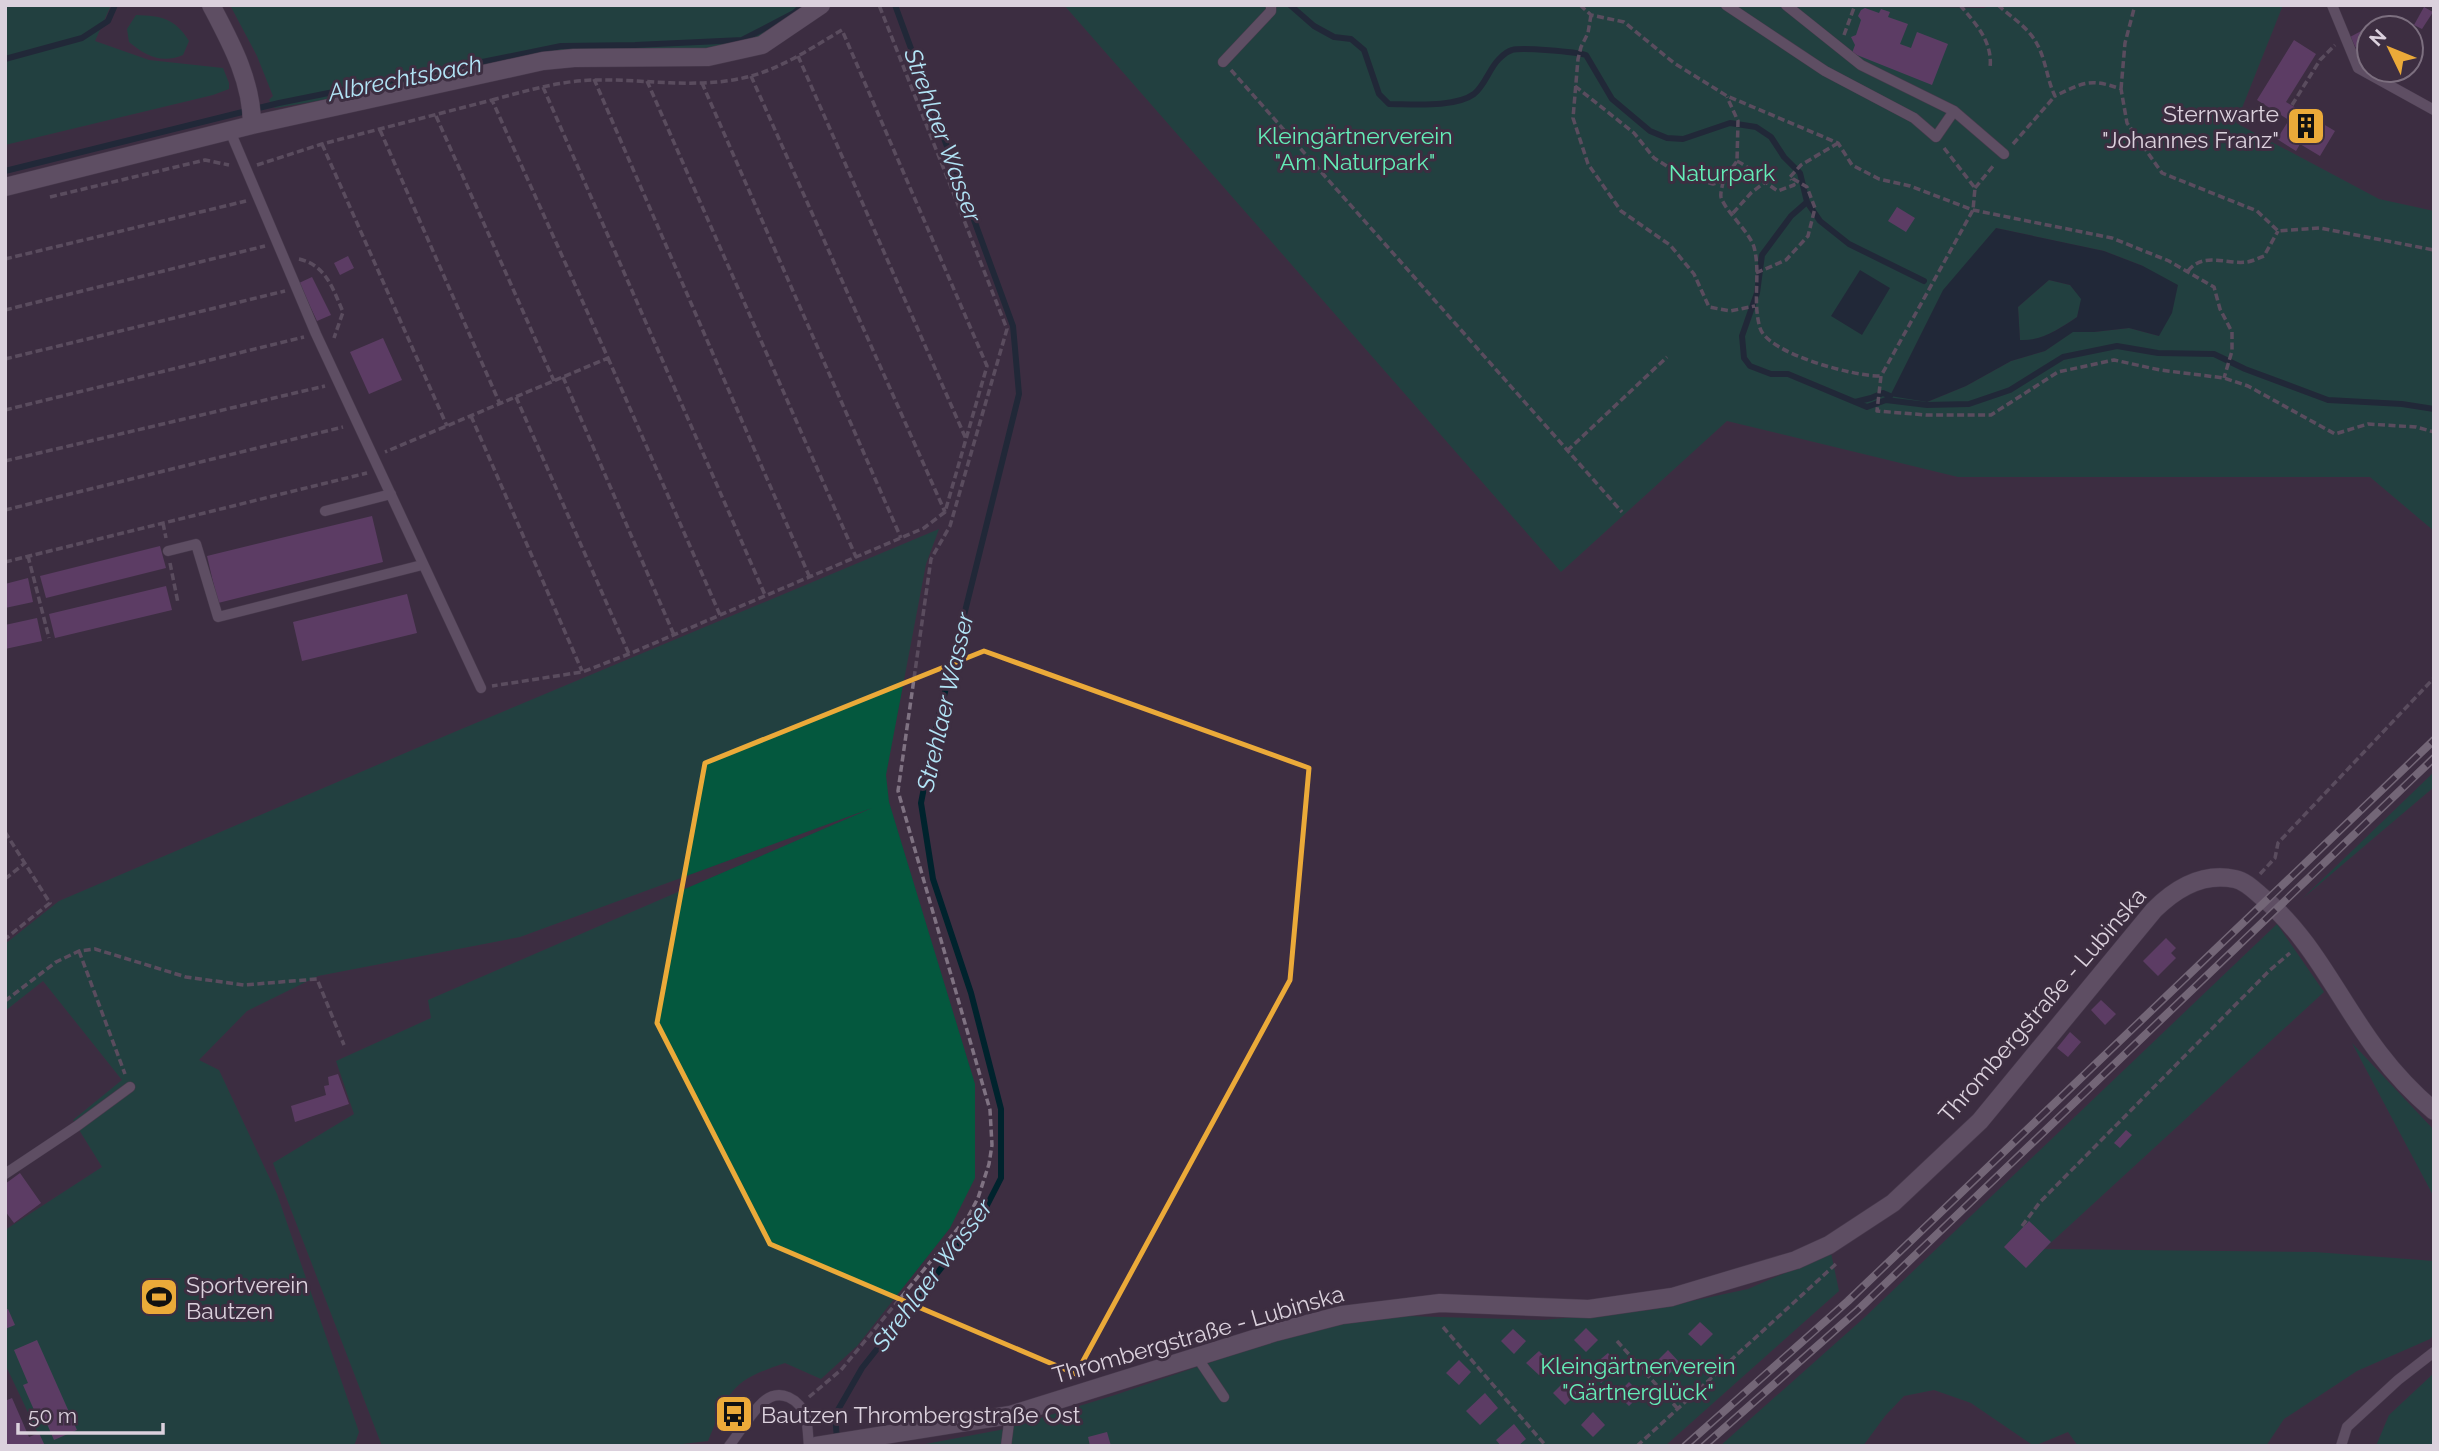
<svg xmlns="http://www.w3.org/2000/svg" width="2439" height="1451" font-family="Raleway,sans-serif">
	<rect width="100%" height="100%" fill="#3d2e41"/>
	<path fill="#04583e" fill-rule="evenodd" d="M5,5H111L95,41L149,60L223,68L229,83V89L213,95L5,145Z
		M230,5H812L759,41L707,50L574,52L365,93L275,108L269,100L273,96L257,56Z
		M1064,5H1827L1984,8L1990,5H2283L2236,123L2379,199L2434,211V531L2370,477H1958L1727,421L1561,572ZM1996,228L2104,251L2143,266L2159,336L2129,328L2094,332H2072L2045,351L2011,361L1966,386L1927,402Z
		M136,15C161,16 175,18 189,41L183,55C161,64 146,56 129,42L127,29Z
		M2049,280L2070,285L2082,299L2077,317C2059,329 2042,341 2020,341L2018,307Z
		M939,529L926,564L886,775L889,802L975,1084V1178L950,1228L857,1346L821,1379L785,1363C731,1381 730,1389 708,1441L665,1446H382L273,1163L354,1114L336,1061L431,1018L428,1000L872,808L520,937L318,976L247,1011L199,1060L219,1070L277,1194L359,1432L354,1446H44L5,1364V1230L102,1167L73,1120L122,1080L43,981L5,1011V944L59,901L452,733Z
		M2434,772V787L2302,899Z
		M2277,924L2324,992L2044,1249L2315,1252L2434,1261V1335L2430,1339L2357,1371L2284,1419L2266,1446H2078L2068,1432L2034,1446L1971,1403L1934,1390L1904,1396L1885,1416L1863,1446H1720L1865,1317Z
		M2352,1043L2434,1130V1197Z
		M1831,1253L1839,1291L1665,1446H915L1005,1429L1115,1395L1299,1332L1371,1315L1543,1320L1650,1310L1748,1289Z
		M2434,1373V1446H2376L2389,1415Z"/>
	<path fill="#00232d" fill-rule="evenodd" d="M1996,228L2104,251L2143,266L2178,285L2172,313L2159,336L2129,328L2094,332H2073L2045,351L2011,361L1966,386L1927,402L1890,396L1943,290ZM2049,280L2070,285L2081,299L2077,317C2059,329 2042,341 2020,340L2018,307Z
		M1860,270L1890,288L1862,335L1831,316Z"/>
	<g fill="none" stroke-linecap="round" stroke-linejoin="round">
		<path stroke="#00232d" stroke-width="6" d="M1290,5L1314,26L1334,37L1351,39L1364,50L1379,94L1389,104C1412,104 1455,108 1474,94C1485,85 1489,69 1499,59C1501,57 1508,51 1512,50C1522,47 1576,52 1586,55L1612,99L1650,131L1667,138L1683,139L1730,123L1756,127L1771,137L1784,157L1800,173L1807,202L1820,221L1849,244L1924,281
			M5,59L82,38L108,21L115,5
			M5,171L279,103L561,46L635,45L742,40L794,13L803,5
			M1807,202L1791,216L1762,255L1757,293L1742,336L1744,358L1750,366L1771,374H1788L1867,407L1886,400L1927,405L1969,404L2010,390L2063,357L2117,346L2158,353L2214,354L2245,369L2328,400L2402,404L2434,409
			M1855,402L1871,398L1883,393L1890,396L1886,400
			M837,1439L835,1415L862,1368L980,1219L1001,1178V1109L971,993L933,879L921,803L935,732L1019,394L1013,326L895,5"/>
	</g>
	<path fill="#834f8e" d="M2424,7L2433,12L2422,29L2414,25Z
		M1865,8L1879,13L1881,9L1890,12L1888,17L1908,24L1900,44L1911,48L1917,32L1948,44L1932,85L1852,53L1855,45L1851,37L1856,35L1861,20L1858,16L1861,10Z
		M2380,21L2383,28H2369V61L2364,63L2350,37Z
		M2294,40L2316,54L2286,102L2335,131L2320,156L2300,144L2296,151L2277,139L2289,120L2257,100Z
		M1897,207L1915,218L1906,232L1888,221Z
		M348,256L354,268L340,275L334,263Z
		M312,277L331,315L317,321L299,283Z
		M383,338L402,380L369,394L350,352Z
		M372,516L383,562L218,603L207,556Z
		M160,546L166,568L46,598L40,576Z
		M28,578L33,602L5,608V584Z
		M166,586L172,610L55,638L49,614Z
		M407,594L417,633L302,661L293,622Z
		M37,618L42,641L5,649V625Z
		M2166,938L2176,948L2171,953L2176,958L2158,976L2143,961Z
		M2101,1000L2116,1014L2105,1025L2091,1010Z
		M2070,1032L2081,1042L2068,1057L2057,1048Z
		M338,1074L349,1104L295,1122L291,1106L326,1095L324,1086L329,1085L328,1077Z
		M2126,1130L2132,1135L2120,1148L2114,1143Z
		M20,1173L41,1203L14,1223L5,1211V1184Z
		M2029,1221L2051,1242L2026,1268L2004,1247Z
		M8,1309L15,1325L5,1329V1310Z
		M1700,1322L1713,1334L1701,1346L1688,1334Z
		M1586,1328L1598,1340L1586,1352L1574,1340Z
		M1513,1329L1526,1341L1514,1354L1501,1341Z
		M37,1340L77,1430L54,1440L44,1417L38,1419L23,1385L28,1383L14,1350Z
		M1668,1350L1680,1363L1668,1375L1656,1362Z
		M1539,1351L1551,1363L1539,1375L1526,1363Z
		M1608,1353L1620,1367L1601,1383L1589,1369Z
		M1459,1360L1471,1372L1459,1385L1446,1373Z
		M1565,1381L1577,1393L1565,1405L1553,1393Z
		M1629,1382L1641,1394L1629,1406L1617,1394Z
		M1485,1393L1498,1408L1480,1425L1466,1411Z
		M12,1398L29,1437L39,1433L45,1446H5V1401Z
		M1593,1412L1605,1425L1593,1437L1581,1425Z
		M1514,1424L1526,1439L1518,1446H1501L1496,1440Z
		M1107,1432L1111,1446H1090L1088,1437Z"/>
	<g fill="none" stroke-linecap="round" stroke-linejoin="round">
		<defs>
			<path id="lane" d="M1726,5L1825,71L1914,118L1936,137L1954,111
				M1786,5L1861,65L1954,111L2004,154
				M2332,5L2358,68L2434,110
				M1223,62L1271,11V5
				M230,131L316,334L481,688
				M325,511L391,494
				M168,551L196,544L218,617L422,565
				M5,1174L77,1126L130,1087
				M1197,1357L1224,1397
				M729,1446C740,1432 750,1414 763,1402C780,1387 800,1399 806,1418C808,1427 808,1437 809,1446
				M1006,1446L1010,1415
				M2341,1446L2347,1427L2398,1380L2434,1352"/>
			<path id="street" d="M211,5C231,43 252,81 252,125
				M5,187L252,125L543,61L574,58L708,57L762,45L821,5"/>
			<path id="secondary" d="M816,1446L1010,1415L1276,1332L1342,1315L1440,1303L1589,1309L1672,1297L1796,1260L1829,1245L1893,1203L1980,1121L2154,910C2175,889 2203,872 2235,879C2245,881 2253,889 2261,896C2313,938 2339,1001 2379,1053C2395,1074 2414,1094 2434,1111"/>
		</defs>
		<use href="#lane" stroke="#574a5b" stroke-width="11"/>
		<use href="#street" stroke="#574a5b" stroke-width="19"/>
		<use href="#secondary" stroke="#574a5b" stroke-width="19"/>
		<path stroke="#7f7282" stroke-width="3.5" stroke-dasharray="7 3.5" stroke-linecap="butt" d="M1580,5L1591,15L1624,22L1674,63L1727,96L1838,143L1852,165L1879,179L1910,186L1973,210L2112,238L2169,261L2214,287L2220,309L2232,332V351L2224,378
			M1960,5C1976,24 1993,42 1990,68
			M1998,5C2011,17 2029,28 2037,44C2046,60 2047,80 2055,96C2084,82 2090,78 2121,89L2127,123L2162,173L2257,211L2278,231L2320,228L2434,250
			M1591,15L1588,33L1581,47L1578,59L1573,118L1588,164L1621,211L1670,245L1694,274L1709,307L1730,311L1755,306
			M1844,35L1855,5
			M798,56L966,439
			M1231,70L1622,512
			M751,76L945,512
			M594,79L810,578
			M647,81L856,557
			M702,83L901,538
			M1575,86L1634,133L1654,158L1681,175L1713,184L1723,181L1737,161L1738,121L1727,97
			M543,87L765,595
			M2121,89L2125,43L2135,5
			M492,100C526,91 562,80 597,80C647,79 701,90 751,76C784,67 813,47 842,30L987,366L945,512L924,528L629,654L582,672L492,686
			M2292,105L2320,60L2335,45
			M436,116L554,381
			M380,130L500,404
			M322,144L447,426
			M2013,144L2055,96
			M1944,148L1975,188L1973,210L1881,376L1877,411L1926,415H1991L2058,372L2114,360L2160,370L2224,378L2248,386L2335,434L2368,424L2416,427L2434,432
			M1737,161C1753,169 1763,182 1778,191L1794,185L1791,179
			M257,165L322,144L492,100L608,358L385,452
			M1723,181C1723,185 1720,193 1721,197C1725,211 1749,231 1754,247C1761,273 1752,301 1760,328C1768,354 1856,377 1881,376
			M1975,188L1994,165
			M50,197L205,160L229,165
			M1733,213L1751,193L1764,183
			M5,259L246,201
			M299,259C326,265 333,289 343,312L334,338
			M2188,271C2204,251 2226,265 2247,262C2253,261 2259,258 2264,256L2278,231
			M1756,273L1786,260L1808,236L1815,208L1807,187L1790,177L1801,165L1838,143
			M5,310L265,246
			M608,358L720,615
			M5,359L285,291
			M563,377L674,635
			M516,397L629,654
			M5,410L304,337
			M471,416L582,671
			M1567,451L1667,357
			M5,461L325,386
			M5,510L343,427
			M163,523L166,538
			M28,556L49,638
			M5,562L367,473
			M170,563L178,603
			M5,832L50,903L5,939
			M2260,874L2275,858L2278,843L2434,678
			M5,879L25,863
			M79,951L125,1074
			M5,1001L56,962L79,951L95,949L186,977L244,985L317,979L344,1045
			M2022,1226L2040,1202L2270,970L2290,953
			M1443,1327L1546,1446
			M1617,1341L1678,1409
			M809,1397L841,1370L969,1215L978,1198L989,1164L992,1145L990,1110L898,791L931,559L950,526L1007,329L879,5
			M1637,1446L1837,1263"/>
		<use href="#lane" stroke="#88768d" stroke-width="10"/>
		<use href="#street" stroke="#88768d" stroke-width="18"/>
		<use href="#secondary" stroke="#88768d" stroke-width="18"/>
		<defs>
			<path id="rail" d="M1685,1446L1848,1301L2434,740
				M1704,1446L1858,1310L2434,758"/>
		</defs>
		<use href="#rail" stroke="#b6abb8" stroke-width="8"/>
		<use href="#rail" stroke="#3d2e41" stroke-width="5" stroke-dasharray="16" stroke-linecap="butt"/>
	</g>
	<path d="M0 0H2439V1451H0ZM984,651L1309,768L1290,980L1076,1374L770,1244L657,1023L705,763Z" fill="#3d2e41" fill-opacity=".55" fill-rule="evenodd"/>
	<path fill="none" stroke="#ebaa39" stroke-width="5" stroke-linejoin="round" d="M984,651L1309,768L1290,980L1076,1374L770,1244L657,1023L705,763Z"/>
	<defs>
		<symbol id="building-square" viewBox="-11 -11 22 22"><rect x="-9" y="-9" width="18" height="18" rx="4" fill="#ebaa39" stroke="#3d2e41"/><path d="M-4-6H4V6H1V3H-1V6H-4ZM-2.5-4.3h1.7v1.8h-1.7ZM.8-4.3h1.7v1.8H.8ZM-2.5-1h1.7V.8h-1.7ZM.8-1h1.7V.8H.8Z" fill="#111"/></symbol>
		<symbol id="stadium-square" viewBox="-11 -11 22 22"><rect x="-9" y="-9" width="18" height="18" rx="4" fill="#ebaa39" stroke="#3d2e41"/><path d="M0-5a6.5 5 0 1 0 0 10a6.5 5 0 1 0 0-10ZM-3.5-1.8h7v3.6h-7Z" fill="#111"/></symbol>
		<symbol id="bus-square" viewBox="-11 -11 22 22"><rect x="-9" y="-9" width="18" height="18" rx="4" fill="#ebaa39" stroke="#3d2e41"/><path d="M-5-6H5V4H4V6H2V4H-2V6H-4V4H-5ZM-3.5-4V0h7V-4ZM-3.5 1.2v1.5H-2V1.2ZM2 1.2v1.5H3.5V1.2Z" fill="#111"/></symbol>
	</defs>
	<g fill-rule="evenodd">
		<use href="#building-square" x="2284" y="104" width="44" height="44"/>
		<use href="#stadium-square" x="137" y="1275" width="44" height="44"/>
		<use href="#bus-square" x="712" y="1392" width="44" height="44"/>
	</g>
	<g text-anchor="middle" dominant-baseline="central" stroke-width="6" stroke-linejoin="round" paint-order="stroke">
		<g font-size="23" fill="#dbd1dd" stroke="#3d2e41" text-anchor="start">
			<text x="2279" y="113" text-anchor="end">Sternwarte<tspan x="2279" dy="26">"Johannes Franz"</tspan></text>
			<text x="186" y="1284">Sportverein<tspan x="186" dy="26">Bautzen</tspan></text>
			<text x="761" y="1414">Bautzen Thrombergstraße Ost</text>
		</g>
		<g font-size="23" fill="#64eeb8" stroke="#3d2e41">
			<text x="1355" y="135">Kleingärtnerverein<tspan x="1355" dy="26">"Am Naturpark"</tspan></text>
			<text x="1722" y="172">Naturpark</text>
			<text x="1638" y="1365">Kleingärtnerverein<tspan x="1638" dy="26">"Gärtnerglück"</tspan></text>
		</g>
		<g font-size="23" fill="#dbd1dd" stroke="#3d2e41">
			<text transform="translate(2042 1005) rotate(-49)">Thrombergstraße - Lubinska</text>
			<text transform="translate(1198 1334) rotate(-16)">Thrombergstraße - Lubinska</text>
		</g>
		<g font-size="24" font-style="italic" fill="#b2e4f6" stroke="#3d2e41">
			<text transform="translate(405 78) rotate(-11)">Albrechtsbach</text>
			<text transform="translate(943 135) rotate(70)">Strehlaer Wasser</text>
			<text transform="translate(945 702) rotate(-77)">Strehlaer Wasser</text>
			<text transform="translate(932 1275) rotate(-53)">Strehlaer Wasser</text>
		</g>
	</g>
	<rect width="2439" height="1451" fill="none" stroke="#dbd1dd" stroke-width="14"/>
	<g transform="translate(2390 49) rotate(313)"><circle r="33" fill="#3d2e41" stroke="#7c6f7f" stroke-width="2"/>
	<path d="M0-5L12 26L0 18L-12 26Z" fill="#ebaa39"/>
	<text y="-10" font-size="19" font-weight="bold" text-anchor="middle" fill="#dbd1dd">N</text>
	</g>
	<path d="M18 1423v10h145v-10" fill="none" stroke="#dbd1dd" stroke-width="3.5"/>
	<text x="28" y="1423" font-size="21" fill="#dbd1dd" stroke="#3d2e41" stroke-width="5" paint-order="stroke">50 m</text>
</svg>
